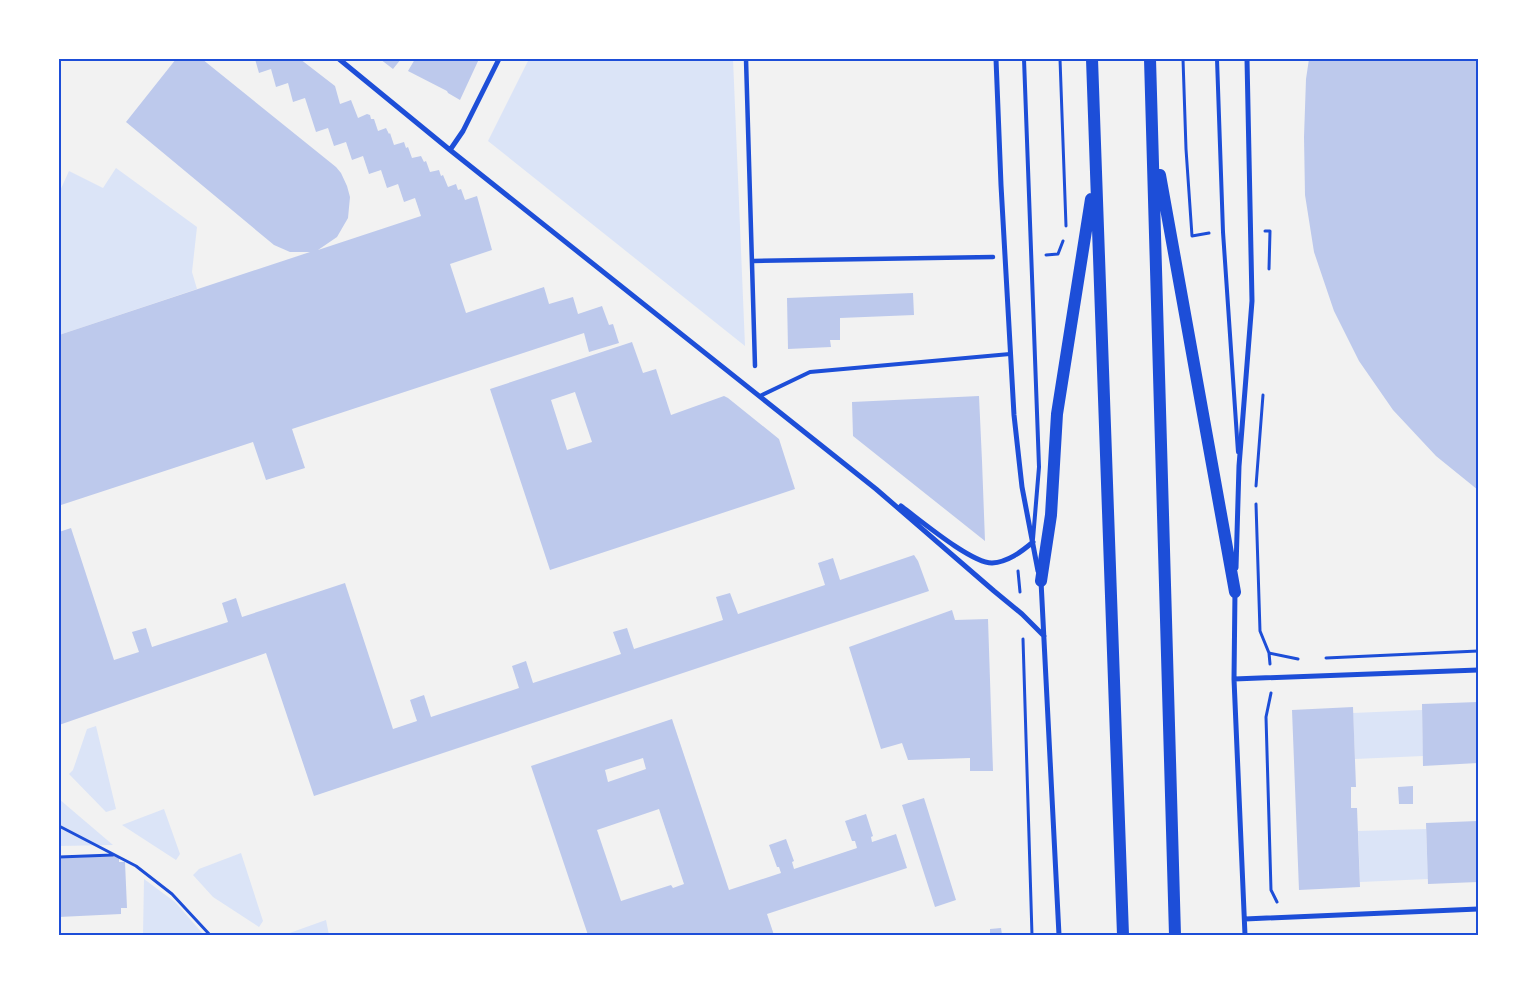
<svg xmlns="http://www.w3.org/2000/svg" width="1537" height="994" font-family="Rubik,sans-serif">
	<rect width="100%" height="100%" fill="#f2f2f2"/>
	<path fill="#dbe4f7" d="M529,59H733L745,346L488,141Z
		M116,168L197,227L192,272L197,289L59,335V193L69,171L103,188Z
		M1422,710L1423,756L1355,759L1353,713Z
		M96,726L116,809L106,812L69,774L73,770L87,729Z
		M59,799L113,845L59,846Z
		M164,809L180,854L176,860L122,825Z
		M1426,829L1428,879L1360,882L1358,831Z
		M241,853L263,921L259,927L213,897L193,875L199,869Z
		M144,879L175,902L204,935H143Z
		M326,920L329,935H284Z"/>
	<path fill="#bdc9ec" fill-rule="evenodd" d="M176,59H202L336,167L341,173L347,186L350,197L348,218L337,237L318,250L421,216L415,198L404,202L398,184L387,188L381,170L369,174L363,156L352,160L346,142L334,146L328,128L316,132L305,98L293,102L288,83L276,87L271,69L259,73L255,59H300L335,86L340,104L351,100L358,118L367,114L370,115L371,119H374L378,131L386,128L389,134L390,133L394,145L404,142L406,148L408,147L412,158L421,156L424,162L426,161L430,172L439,170L441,176L443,175L448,187L456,184L458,190L461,189L465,200L477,196L492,250L450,264L466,313L544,287L549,304L573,297L578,314L602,306L609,325L613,324L619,343L589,352L584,333L292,429L305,468L266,480L253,442L61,505L59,499V335L310,252H290L274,245L126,122Z
		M380,59H401L393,69Z
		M415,59H479L460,100L448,93L447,91L408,71Z
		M1309,59H1478V490L1436,456L1393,410L1359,361L1334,311L1314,252L1305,195L1304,137L1306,79Z
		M913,293L914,315L840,318V340H830L831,347L788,349L787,298Z
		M632,342L643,373L656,369L671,415L724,396L728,398L779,439L795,489L550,570L490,389ZM575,392L592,442L567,450L551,400Z
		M979,396L982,461L985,541L853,436L852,402Z
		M71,528L114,660L139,652L132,632L146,628L152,647L228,622L222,603L236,598L242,617L345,583L393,729L417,721L410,700L424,695L431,717L519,688L512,666L526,661L533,683L621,654L613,632L627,628L634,649L723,620L716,597L730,593L738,614L825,585L818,563L833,558L840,580L914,555L918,561L929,591L314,796L266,653L59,725V532Z
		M952,610L955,620L988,619L993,771H970V758L908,760L902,743L881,749L849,647Z
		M1478,702V763L1423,766L1422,704Z
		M1353,707L1356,787H1351V808H1357L1360,887L1299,890L1292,710Z
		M672,719L729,890L781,873L779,867H777L769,845L786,839L794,861L792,862L794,869L857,848L855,841H852L845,821L866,814L873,836L871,837L872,842L896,834L907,868L767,914L774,935H588L531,766ZM643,758L646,769L608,782L605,770ZM659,809L684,884L673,888L671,885L621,901L597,830Z
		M1413,786V804H1399L1398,787Z
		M924,798L956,900L935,907L902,805Z
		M1478,821V882L1428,884L1426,823Z
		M119,856V862H125L127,908H121V914L59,917V858Z
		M1001,928L1002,935H990V929Z"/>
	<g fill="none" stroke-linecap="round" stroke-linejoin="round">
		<path stroke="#1d4ed8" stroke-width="3" d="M1060,59L1066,226
			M1183,59L1186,149L1192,236L1209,233
			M1265,231H1270L1269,269
			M1046,255L1058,254L1063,241
			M1256,486L1263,395
			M1256,504L1260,631L1269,653L1270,664
			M1018,571L1020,592
			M1023,639L1032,935
			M1269,653L1298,659
			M1326,658L1478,651
			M1271,693L1266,717L1271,890L1277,902
			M59,826L136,866L172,894L210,935
			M59,857L113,855"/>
		<path stroke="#1d4ed8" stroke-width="4" d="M1024,59L1039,467L1033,539
			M1217,59L1223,232L1238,452
			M760,396L810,372L1010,354"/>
		<path stroke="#1d4ed8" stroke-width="4.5" d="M746,59L755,366
			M753,261L993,257"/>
		<path stroke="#1d4ed8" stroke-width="5" d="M339,59L450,150L876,489L994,591L1022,614L1044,636
			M996,59L1001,185L1014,415L1022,487L1038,571
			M450,150L463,131L499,59
			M901,506C920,520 971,563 992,563C1008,562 1021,552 1033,542
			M1236,568L1239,466L1252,301L1247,59
			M1041,581L1059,935
			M1235,591L1234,679L1245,935
			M1234,679L1478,670
			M1245,919L1478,909"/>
		<path stroke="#1d4ed8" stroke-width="12" d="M1092,59L1123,935
			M1150,59L1175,935
			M1160,175L1235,592
			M1041,581L1051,515L1057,414L1091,199"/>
	</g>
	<rect width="1537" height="994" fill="none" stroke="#ffffff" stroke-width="120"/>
	<rect x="60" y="60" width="1417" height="874" fill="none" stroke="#1d4ed8" stroke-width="2"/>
</svg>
